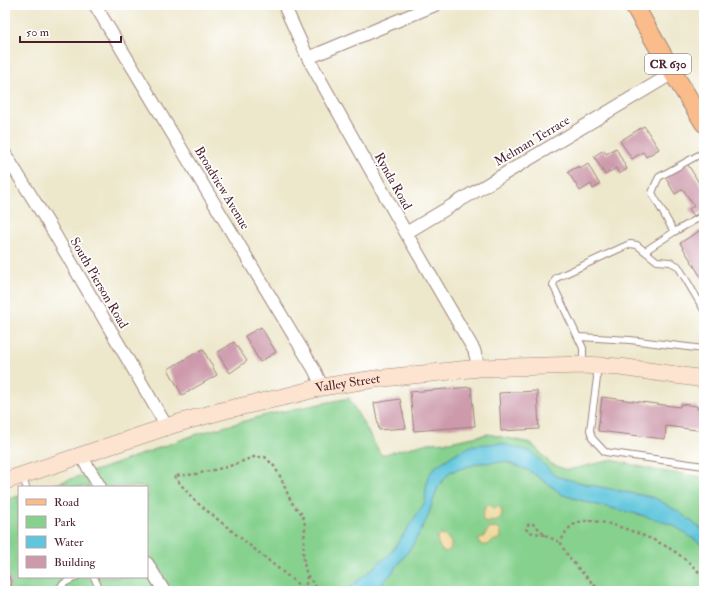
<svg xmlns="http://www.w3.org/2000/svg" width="709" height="596" font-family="'IM FELL Double Pica',serif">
	<rect width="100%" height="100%" fill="#fff"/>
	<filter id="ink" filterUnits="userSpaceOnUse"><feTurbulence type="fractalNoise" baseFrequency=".025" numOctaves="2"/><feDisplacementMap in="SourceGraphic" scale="8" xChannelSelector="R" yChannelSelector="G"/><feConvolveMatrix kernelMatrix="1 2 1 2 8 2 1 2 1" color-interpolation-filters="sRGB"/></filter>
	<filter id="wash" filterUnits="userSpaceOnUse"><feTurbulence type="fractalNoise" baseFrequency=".012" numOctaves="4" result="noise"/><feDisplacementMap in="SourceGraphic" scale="16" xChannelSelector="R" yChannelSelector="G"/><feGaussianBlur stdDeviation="0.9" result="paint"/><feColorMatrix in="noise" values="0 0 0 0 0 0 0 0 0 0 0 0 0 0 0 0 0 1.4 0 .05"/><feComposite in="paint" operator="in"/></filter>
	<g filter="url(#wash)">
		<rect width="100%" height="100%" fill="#ede7cb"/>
		<path fill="#86d18e" stroke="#68785c" d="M349,398L381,455L428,443L449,442L488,434L531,443L551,464L567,470L612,460L659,471L704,477V591H5V500L19,496V577H147V487H47L115,464L194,435L270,414Z"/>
		<path fill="#eeda9e" stroke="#9c7c64" d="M489,505H491L494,509L499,506C505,512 501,521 494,522L491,521L488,523L483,521L482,516L484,513V508Z
			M494,528L499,529L501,533V538L496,540L492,541C488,547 478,547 479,539L484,537L486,533L489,529Z
			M442,535C450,537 456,547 446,552L441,550L437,540V537Z"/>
		<path fill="#60c6dd" stroke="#557284" d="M500,443L532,452L555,476L586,484L655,498L679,512L704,531V546L673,525L641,515L597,505L563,495L530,471L506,462L480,463L450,472L438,487L427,519L412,546L392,573L376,591H346L391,553L425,502L426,489L428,476L435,467L456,453L473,445Z"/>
		<g id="blocks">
			<path fill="#cd9aac" d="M644,126L659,149L646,157L643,152L632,159L620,141Z
				M616,148L627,169L619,174L616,168L605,175L594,156L604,150L606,154Z
				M687,163L704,191V210L694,216L689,209L694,206L683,189L675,194L665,177Z
				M588,164L600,185L593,189L591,184L580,191L568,172L579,166L580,169Z
				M704,228V282L680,243Z
				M261,327L276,352L260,362L245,336Z
				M234,342L247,361L230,373L217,353Z
				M203,349L217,375L182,395L168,369Z
				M471,387L475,426L414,431L410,392Z
				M537,391L539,429L501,431L499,393Z
				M602,397L680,407L681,404L697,406V409L704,410V431L666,426L665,439L598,431Z
				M400,399L406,428L379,430L374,403Z
				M5,565L12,585L5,588Z"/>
		</g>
	</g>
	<g filter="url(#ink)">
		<use href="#blocks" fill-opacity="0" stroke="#9c837b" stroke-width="1"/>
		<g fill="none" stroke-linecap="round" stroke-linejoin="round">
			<defs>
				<path id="lane" d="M704,152L659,177L656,183L652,193L674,232L704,215
					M645,251L674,232
					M579,337L630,340L704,349
					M583,363V348L553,285L556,278L623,247L630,244L637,245L657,261L670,262L678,266L704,310
					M596,367L597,378L590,430L592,438L605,452L704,466
					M23,476L26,487
					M94,577L100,591
					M58,591C61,583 69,581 76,577"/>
				<path id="street" d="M95,5L315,371L322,387
					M284,5L308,58L406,233L474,350L479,368
					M308,58L435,5
					M5,154L50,226L167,427
					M406,233L673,73
					M81,456L100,487
					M147,563L164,591"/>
				<g id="secondary">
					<path id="s1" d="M5,481L175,424L225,410L292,395L322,387L375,379L479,368L583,365L620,367L704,379"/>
				</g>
				<path id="primary" d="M634,5L673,73L704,123"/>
			</defs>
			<use href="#lane" stroke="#9c837b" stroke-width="8"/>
			<use href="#street" stroke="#9c837b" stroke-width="14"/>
			<use href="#secondary" stroke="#9c837b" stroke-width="18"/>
			<use href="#primary" stroke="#9c837b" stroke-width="20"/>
			<path stroke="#9c837b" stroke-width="2.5" stroke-dasharray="3 3" stroke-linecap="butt" d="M545,535L529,532L526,529L527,526L530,523L535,525L545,535L561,543
				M305,591L307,576
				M314,591L305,590L195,501L183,487L174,476L196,474L227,467L254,457H265L274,466L280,476L289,497L294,506L301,513L304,519L305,527L303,553L305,569L308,576L319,591
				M600,591C589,579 566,558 561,543C563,532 573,522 584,521C603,518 653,538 669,548C682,556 694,566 704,578"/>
			<use href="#lane" stroke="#fff" stroke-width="6"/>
			<use href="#street" stroke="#fff" stroke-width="12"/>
			<use href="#secondary" stroke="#fde4d0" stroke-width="17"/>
			<use href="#primary" stroke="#f9bc8a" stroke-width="18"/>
		</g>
	</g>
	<g text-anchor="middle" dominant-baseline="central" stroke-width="3.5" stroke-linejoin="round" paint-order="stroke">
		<rect fill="#fff" stroke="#80626b" stroke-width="1" x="645" y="54" width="46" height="20" rx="3"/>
		<g font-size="12" font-weight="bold" fill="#4a1f2b">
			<text x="668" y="64">CR 630</text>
		</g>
		<g font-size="13" fill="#4a1f2b" stroke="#fff">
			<text transform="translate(532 141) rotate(-31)">Melman Terrace</text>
			<text transform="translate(393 181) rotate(61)">Rynda Road</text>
			<text transform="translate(222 188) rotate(59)">Broadview Avenue</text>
			<text transform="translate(99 283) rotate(60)">South Pierson Road</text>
			<text stroke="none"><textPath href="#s1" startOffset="357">Valley Street</textPath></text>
		</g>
	</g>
	<rect width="709" height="596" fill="none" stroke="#fff" stroke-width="20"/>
	<rect x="18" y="486" width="130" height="92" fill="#ffffff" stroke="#b7a5aa"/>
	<rect x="26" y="499" width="20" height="6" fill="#f9bc8a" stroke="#b7a5aa"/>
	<text x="54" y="506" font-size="12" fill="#4a1f2b">Road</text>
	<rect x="26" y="516" width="20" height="12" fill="#86d18e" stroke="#b7a5aa"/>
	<text x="54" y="526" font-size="12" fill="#4a1f2b">Park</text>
	<rect x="26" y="536" width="20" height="12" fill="#60c6dd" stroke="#b7a5aa"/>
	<text x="54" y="546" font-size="12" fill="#4a1f2b">Water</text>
	<rect x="26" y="556" width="20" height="12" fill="#cd9aac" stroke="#b7a5aa"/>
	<text x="54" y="566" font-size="12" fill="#4a1f2b">Building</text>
	<path d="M20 36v6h101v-6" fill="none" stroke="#4a1f2b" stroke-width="2"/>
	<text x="26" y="36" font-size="12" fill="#4a1f2b" stroke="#ffffff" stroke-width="3" paint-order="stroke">50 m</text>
</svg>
